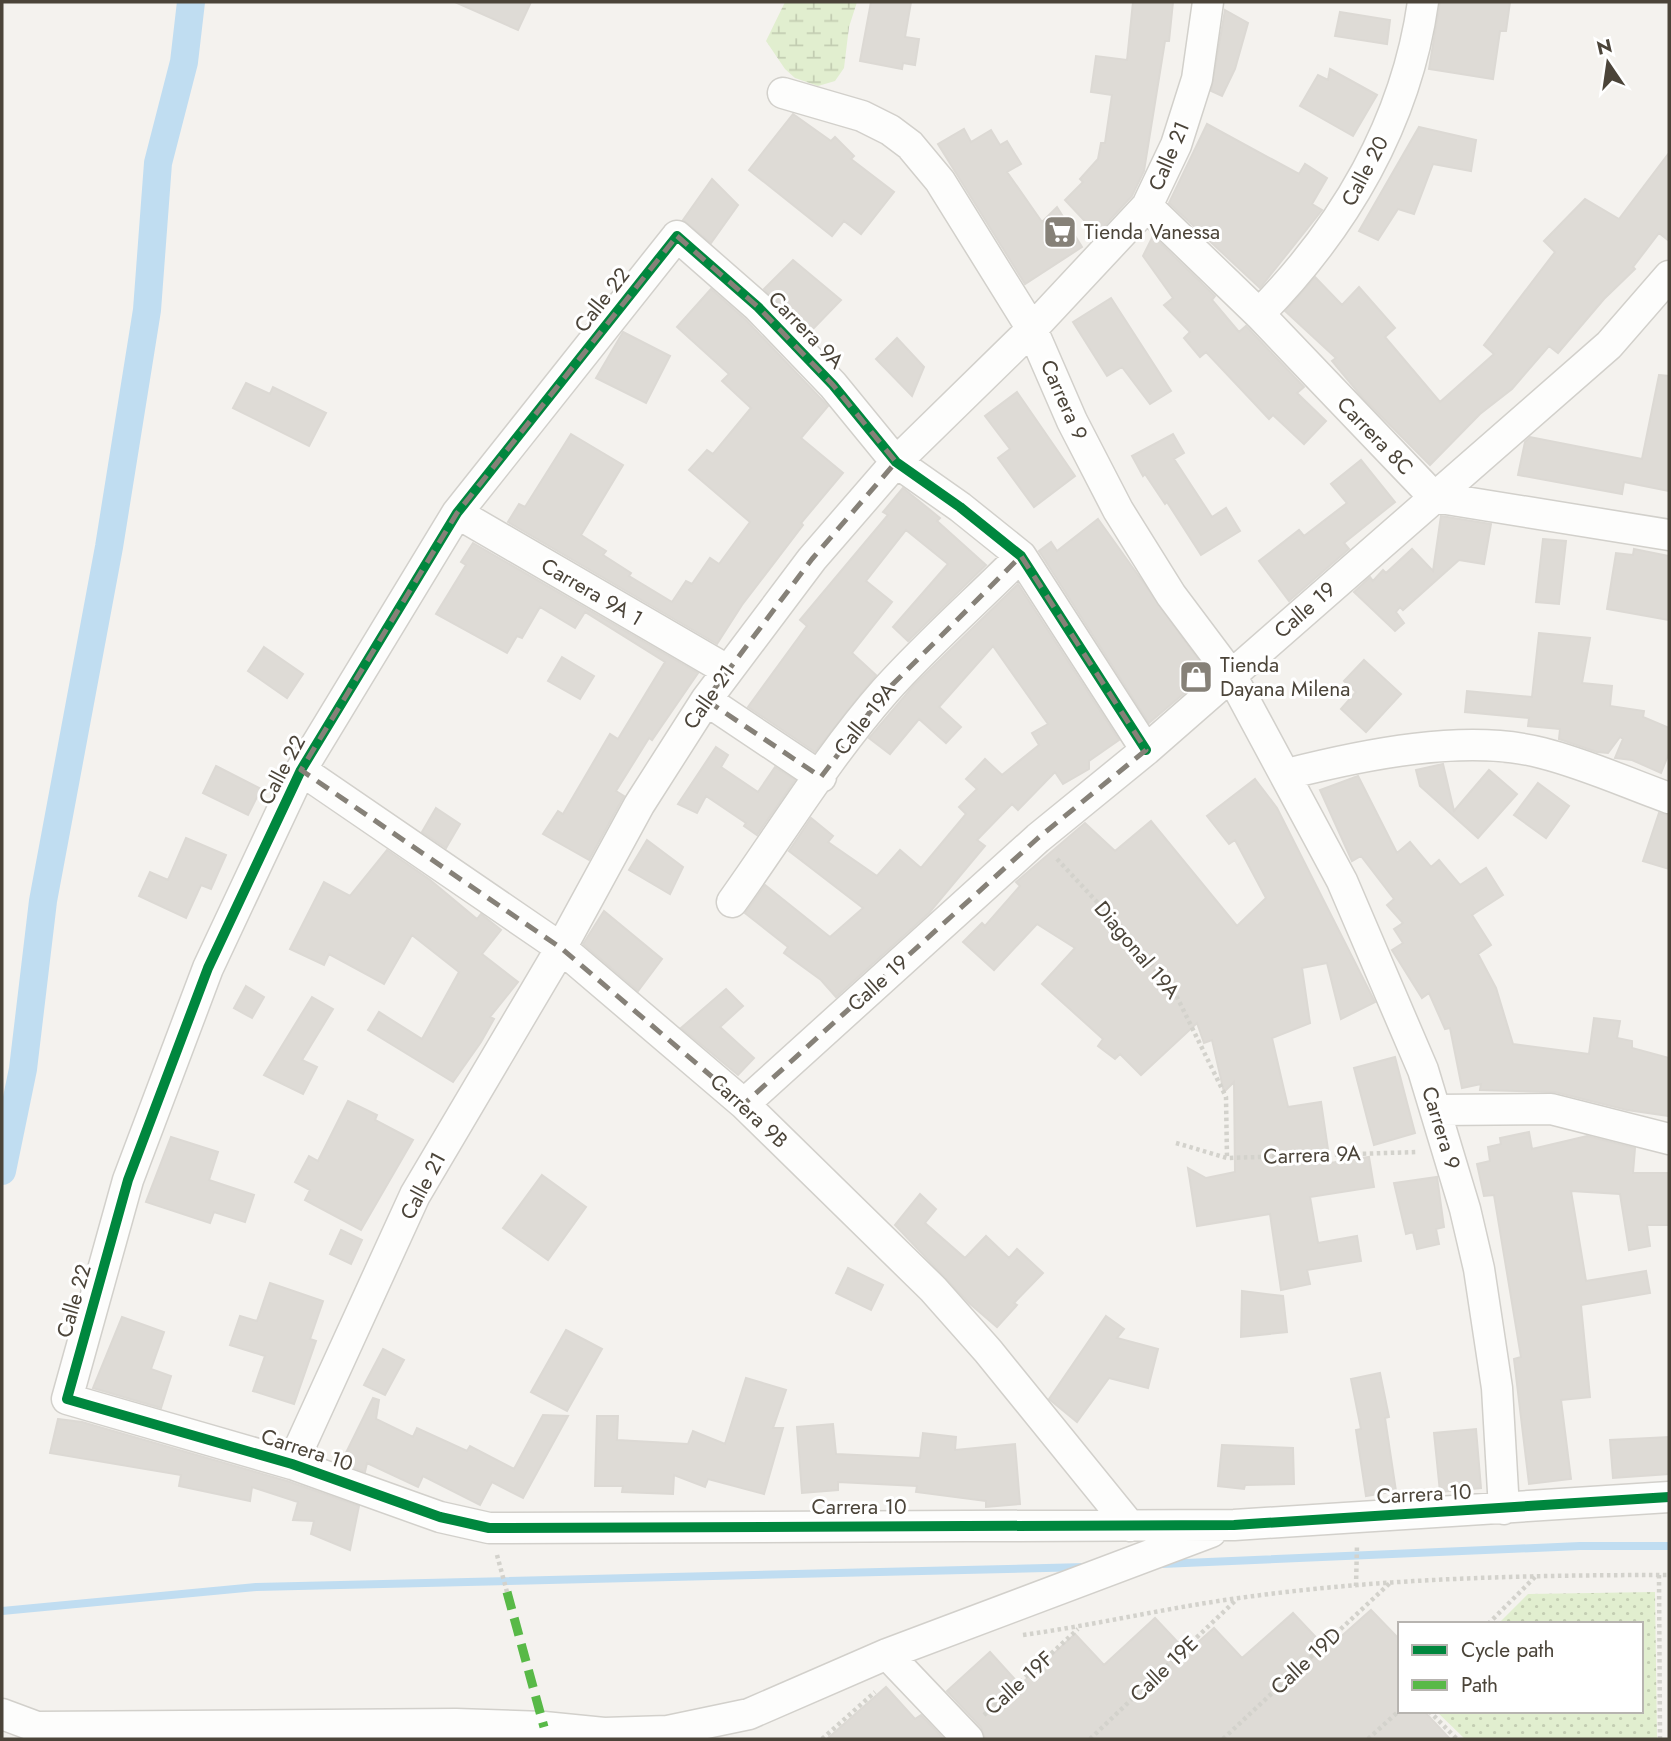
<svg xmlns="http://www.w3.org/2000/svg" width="1671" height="1741" font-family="Jost,sans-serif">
	<defs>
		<pattern id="grass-dots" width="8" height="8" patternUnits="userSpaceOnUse" patternTransform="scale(1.75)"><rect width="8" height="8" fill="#e1eecf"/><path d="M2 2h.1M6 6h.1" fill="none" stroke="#c3cdb2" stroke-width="1.8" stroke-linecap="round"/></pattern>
		<pattern id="wetland-marsh" width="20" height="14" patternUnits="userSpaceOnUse" patternTransform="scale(1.75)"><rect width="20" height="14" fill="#e1eecf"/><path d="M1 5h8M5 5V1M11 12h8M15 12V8" fill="none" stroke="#c3cdb2"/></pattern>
	</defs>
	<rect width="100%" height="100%" fill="#f4f2ee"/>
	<path fill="url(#grass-dots)" d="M1655,1592L1657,1739H1465L1436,1711H1641V1624H1498L1528,1594Z"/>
	<path fill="url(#wetland-marsh)" d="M785,2H857L849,27L844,68L835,81L818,86L795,78L785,69L766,41Z"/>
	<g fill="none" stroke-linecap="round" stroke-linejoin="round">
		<path stroke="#c0ddf1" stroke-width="8" d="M1162,1564L1580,1546H1669
			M2,1611L256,1587L1086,1567"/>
		<path stroke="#c0ddf1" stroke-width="28" d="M2,1171L23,1069L43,901L109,547L147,310L158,163L184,62L191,2"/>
	</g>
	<path fill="#dedbd6" stroke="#dcd9d4" stroke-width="2" d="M455,2H531L518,30Z
		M871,2H911L905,37L919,39L915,65L903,63L902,69L860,61Z
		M1133,2H1173L1169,41H1165L1144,171L1132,196L1097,234L1065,200L1083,182L1080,179L1098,159L1101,143H1105L1112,95L1091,92L1096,56L1127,60Z
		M1440,2H1510L1506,31H1500L1493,79L1429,69Z
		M1225,10L1248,23L1235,69L1222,96L1211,91Z
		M1340,12L1390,20L1387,44L1335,36Z
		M1330,69L1377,95L1353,136L1300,106L1318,75L1328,80Z
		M793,114L831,141L835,137L854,156L851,159L894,192L861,234L844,221L832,236L749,170Z
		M1207,124L1299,174L1305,164L1327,178L1312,204L1322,210L1260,288L1169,203Z
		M1419,127L1476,140L1471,171L1433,164L1414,214L1398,209L1378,240L1359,231Z
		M964,129L971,142L991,130L1000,145L1007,141L1021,164L1007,172L1042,222L1057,207L1082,247L1025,284L938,144Z
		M1669,153V241L1659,233L1633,267L1635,269L1604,299L1558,353L1549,346L1512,389L1480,414L1430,465L1362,397L1332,361L1336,358L1285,311L1315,277L1342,305L1359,287L1395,328L1385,337L1440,402L1494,354L1484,345L1555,252L1544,241L1585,199L1619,219Z
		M712,179L738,205L711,243L683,220Z
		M1153,236L1215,296L1212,300L1239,332L1246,326L1304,387L1297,393L1326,421L1304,444L1273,415L1269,419L1206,352L1200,357L1184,338L1190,332L1164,305L1173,298L1143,256Z
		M793,260L841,300L808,334L764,289Z
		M711,289L746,320L828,406L801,438L843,473L801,523L803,525L742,605L717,644L508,522L519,504L525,507L571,434L623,465L581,535L606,551L603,555L631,573L629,576L672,602L686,581L692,584L710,558L719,564L750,522L689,470L707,450L713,454L751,408L722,381L729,374L677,327Z
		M1111,298L1171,391L1150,404L1122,367L1107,376L1073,322Z
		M623,332L670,356L646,403L596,378Z
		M897,338L924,367L912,396L876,359Z
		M1659,375L1669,376V491L1624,482L1622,494L1518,475L1525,442L1530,437L1642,459Z
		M246,383L270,394L273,387L326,413L309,446L233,408Z
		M1017,392L1075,476L1034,507L998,458L1010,449L985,416Z
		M1173,434L1184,453L1174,459L1212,517L1226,508L1240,531L1201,555L1167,502L1165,504L1145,474L1143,476L1132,456Z
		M1361,460L1395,502L1344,543L1349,549L1289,601L1259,561L1299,530L1304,536L1347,503L1331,484Z
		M903,488L940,518L937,521L986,565L908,641L893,627L948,564L906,530L866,581L892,602L852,653L876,675L815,752L748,707L807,626L800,620L888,515L883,512Z
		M1441,516L1491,524L1484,564L1459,560L1403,610L1400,607L1396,612L1404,623L1395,631L1354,592L1370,577L1373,581L1383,570L1386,573L1412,549L1433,571Z
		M1098,519L1208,673L1149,723L1039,551L1051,542L1057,551Z
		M1543,539L1566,541L1559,604L1536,602Z
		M473,543L698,673L652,740L649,738L616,791L624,796L589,860L543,834L558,811L563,814L610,734L618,739L665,662L585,612L575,628L540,607L522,638L517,636L507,653L436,614L466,565L461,562Z
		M1634,549L1669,556V620L1607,609L1616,553L1633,555Z
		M1018,584L1119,740L1089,761V769L1063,784L1055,772L1018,810L1012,804L977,840L985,846L929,913L836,997L821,980L784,953L788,947L745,913L765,885L830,937L863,908L789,851L811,818L833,836L828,842L877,876L900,850L921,868L966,814L959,807L977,789L966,779L985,759L1002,775L1039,745L1032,733L1048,724L993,646L939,707L961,727L946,743L919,719L890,754L869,738L914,685Z
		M1539,633L1590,638L1582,683L1612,686L1610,706L1644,711L1643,717L1669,728V753L1661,773L1632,760L1615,758L1623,739L1620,737L1608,753L1597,752L1559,739L1560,729L1528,726L1529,718L1465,712L1467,691L1532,697Z
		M264,647L303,674L287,698L248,671Z
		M562,657L594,676L580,699L548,681Z
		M1364,660L1401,694L1366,732L1341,709L1356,692L1344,681Z
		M716,747L728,755L721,767L758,792L775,767L795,780L757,835L744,826L746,823L706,796L697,813L678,804Z
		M1443,764L1454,811L1489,770L1517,794L1478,838L1420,786L1416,770Z
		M216,766L261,789L248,815L203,793Z
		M1358,776L1397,853L1410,842L1431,867L1439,860L1460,885L1486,868L1503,895L1472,915L1491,945L1478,954L1496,988L1513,1044L1589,1054L1594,1018L1620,1021L1617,1038L1632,1041V1048L1669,1058V1116L1627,1110L1555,1092L1480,1090L1481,1084L1462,1088L1450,1028L1445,1029L1429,993L1422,998L1392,950L1403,943L1394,929L1403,923L1387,905L1394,899L1361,856L1352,861L1320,790Z
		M1255,779L1277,808L1375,1002L1341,1019L1327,963L1302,968L1310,1023L1272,1038L1288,1107L1321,1102L1330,1163L1369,1157L1374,1187L1310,1197L1318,1243L1357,1236L1361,1261L1307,1270L1310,1284L1281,1290L1270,1214L1197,1226L1188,1168L1206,1178L1235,1172L1234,1082L1224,1092L1212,1040L1204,1043L1197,1023L1141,1075L1120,1054L1115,1059L1098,1046L1103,1039L1042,984L1075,948L1037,924L994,970L963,942L982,923L985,926L1020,886L1016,882L1085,823L1115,851L1151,821L1237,926L1266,898L1235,840L1229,844L1207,816Z
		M1538,783L1569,806L1546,838L1514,815Z
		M436,808L460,824L446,848L422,832Z
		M1659,813L1669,815V869L1643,861Z
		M186,838L226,855L211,889L201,885L186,918L139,896L150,872L168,880Z
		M647,840L683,867L670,894L629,870Z
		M387,850L429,879L477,919L481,914L501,930L482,954L518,982L490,1017L494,1019L481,1042L453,1082L368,1030L379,1012L422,1039L459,972L412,935L384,984L329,954L324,965L290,949L324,882L350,896Z
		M604,911L662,959L638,991L583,944Z
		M246,986L264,997L252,1018L234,1008Z
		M726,989L743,1006L720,1027L754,1058L738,1075L681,1028Z
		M312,997L333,1009L302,1060L317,1067L303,1094L264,1075Z
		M1395,1057L1415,1133L1374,1145L1354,1068Z
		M348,1101L377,1115L375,1120L413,1140L361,1230L305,1200L310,1190L295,1182L309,1156L318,1161Z
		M1529,1132L1532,1149L1587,1136L1635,1148L1633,1173H1669V1225H1647L1650,1246L1629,1250L1620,1194L1571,1191L1586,1281L1646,1271L1650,1293L1581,1305L1590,1397L1561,1400L1571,1479L1529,1484L1514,1359L1521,1357L1494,1195L1484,1196L1477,1164L1490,1161L1488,1147L1501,1144L1500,1138Z
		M171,1137L218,1152L209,1180L254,1195L245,1222L214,1212L210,1223L146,1202Z
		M542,1175L586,1207L548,1260L503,1228Z
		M1437,1177L1444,1227L1436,1229L1439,1244L1417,1249L1413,1232L1406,1234L1394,1183Z
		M920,1194L936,1209L925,1223L965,1258L986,1236L1009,1258L1017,1249L1043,1273L1014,1303L1017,1305L997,1327L969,1303L895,1225Z
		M341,1230L362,1240L351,1264L330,1254Z
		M848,1268L883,1285L871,1310L836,1293Z
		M270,1283L323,1301L310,1339L316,1341L294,1404L253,1391L265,1356L230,1345L240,1316L257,1321Z
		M1242,1291L1283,1296L1287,1332L1241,1337Z
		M1106,1316L1124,1329L1117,1338L1158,1349L1148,1388L1109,1378L1077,1422L1049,1399Z
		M122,1317L164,1332L151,1369L171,1376L161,1408L93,1388Z
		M566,1330L602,1349L567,1411L531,1392Z
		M383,1349L404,1360L385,1395L364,1385Z
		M1380,1373L1389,1417L1385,1418L1396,1491L1366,1496L1356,1430L1361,1429L1351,1379Z
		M746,1378L786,1390L773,1428H783L764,1494L708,1479L705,1487L674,1475L673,1494L622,1492L623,1486H595L597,1416H618L617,1440L688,1444L693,1431L725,1444Z
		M373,1398L379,1400L376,1419L413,1437L417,1428L467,1451L470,1446L514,1469L543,1415L568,1416L523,1498L492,1482L480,1505L423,1476L418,1487L367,1463L365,1472L341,1463Z
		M58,1419L82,1422L287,1481L359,1506L350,1550L311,1534L314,1521L293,1520L298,1502L252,1487L250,1501L179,1486L181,1475L50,1453Z
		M833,1424L836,1454L920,1458L923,1433L956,1437L955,1450L1015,1444L1020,1504L986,1507V1501L916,1492L917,1486L838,1482V1490L802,1493L797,1427Z
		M1476,1429L1481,1488L1440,1492L1434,1433Z
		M1669,1437V1474L1613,1478L1610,1440Z
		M1222,1445L1293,1448L1294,1484L1245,1485L1244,1489L1218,1486Z
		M1371,1610L1400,1640V1711H1424L1450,1739H985L981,1727L947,1691L990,1652L1020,1685L1075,1634L1104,1665L1155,1618L1187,1652L1214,1628L1242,1658L1293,1613L1327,1649Z
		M886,1687L915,1719L921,1715L944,1739H827Z"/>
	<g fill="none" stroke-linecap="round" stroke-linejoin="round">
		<defs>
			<path id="minor" d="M783,93L862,116L890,130L910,145L940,181L1032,329L1072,421L1118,510L1171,595L1231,675L1342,881L1423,1070L1465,1209L1479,1269L1497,1388L1504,1509
				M1147,206L1259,314L1434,497L1669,535
				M1259,314C1344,228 1406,123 1423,2
				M457,513L727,670
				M706,700L821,777
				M1146,750L1021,556L960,507L896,462L833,385L758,307L677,236L457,513L301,770L208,968L128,1180L67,1399L292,1464L440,1517L489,1528L1234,1525L1669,1497
				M301,770L561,948L744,1104L933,1289L988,1351L1130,1526
				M1287,774C1362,755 1466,733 1542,753C1586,764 1627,783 1669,798
				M732,902C782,832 828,756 885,691C928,643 976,601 1021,556
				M744,1104L1038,838L1146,750L1609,345L1669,276
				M1437,1110L1551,1109L1669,1139
				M292,1464L415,1195L561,948L639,805L706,700L812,559L896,462L1032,329L1147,206L1176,145L1197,79L1208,2
				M887,1654L968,1739
				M2,1714L37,1727L456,1724L544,1727L604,1733L668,1731L749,1714L887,1654L1211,1532"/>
		</defs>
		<use href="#minor" stroke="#d2d0cb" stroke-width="33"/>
		<path stroke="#d3d2cc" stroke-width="4.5" stroke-dasharray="3.5 3.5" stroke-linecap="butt" d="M1057,859L1123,930L1176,995L1226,1097L1227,1158
			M1176,1143L1227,1158L1418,1152
			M497,1555L507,1592
			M1659,1575L1660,1739
			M1356,1586L1357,1545
			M1488,1624L1536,1576
			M1023,1635C1095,1625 1166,1608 1239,1598C1381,1578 1526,1575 1669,1575
			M1429,1711L1457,1739
			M984,1715L1078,1629
			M822,1739L875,1692
			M1090,1739L1236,1600
			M1223,1739L1390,1583
			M1368,1739L1400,1710"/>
		<use href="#minor" stroke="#fdfdfc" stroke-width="30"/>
		<path stroke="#58b947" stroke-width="9" stroke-dasharray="18 9" stroke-linecap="butt" d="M507,1592L544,1727"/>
		<defs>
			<path id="cycleway" d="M1146,750L1021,556L960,507L896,462L833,385L758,307L677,236L457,513L301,770L208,968L128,1180L67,1399L292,1464L440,1517L489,1528L1234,1525L1669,1497"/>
		</defs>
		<use href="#cycleway" stroke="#fff" stroke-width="15"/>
		<use href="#cycleway" stroke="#00873e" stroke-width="10"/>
	</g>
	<path fill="none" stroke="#868178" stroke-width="5" stroke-dasharray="14 9" stroke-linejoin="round" d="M677,236L758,307L833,385L896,462L812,559L706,700L821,777L885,692L1021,556L1146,750L1038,838L744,1104L561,948L301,770L457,513Z"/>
	<defs>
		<symbol id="supermarket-square" viewBox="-11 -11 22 22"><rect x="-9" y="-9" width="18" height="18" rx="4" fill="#868178" stroke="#fff"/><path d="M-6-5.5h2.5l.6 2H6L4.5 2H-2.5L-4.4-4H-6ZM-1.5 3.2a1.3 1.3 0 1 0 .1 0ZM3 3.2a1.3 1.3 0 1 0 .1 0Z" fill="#fff"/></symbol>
		<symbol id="shop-square" viewBox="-11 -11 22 22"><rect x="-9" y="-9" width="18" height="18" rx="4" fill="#868178" stroke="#fff"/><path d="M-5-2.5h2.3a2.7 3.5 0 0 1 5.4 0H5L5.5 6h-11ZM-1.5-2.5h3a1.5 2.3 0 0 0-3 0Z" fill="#fff"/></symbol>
	</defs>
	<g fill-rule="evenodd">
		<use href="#supermarket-square" x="1041" y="213" width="38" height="38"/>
		<use href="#shop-square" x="1177" y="658" width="38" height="38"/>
	</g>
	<g text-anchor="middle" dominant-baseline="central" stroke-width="6" stroke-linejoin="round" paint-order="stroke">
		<g font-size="21" fill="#4b4439" stroke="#fff">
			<text transform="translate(1169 156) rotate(-67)">Calle 21</text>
			<text transform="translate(1365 171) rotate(-62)">Calle 20</text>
			<text transform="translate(602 300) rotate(-52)">Calle 22</text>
			<text transform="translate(806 330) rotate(46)">Carrera 9A</text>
			<text transform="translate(1064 400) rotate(66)">Carrera 9</text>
			<text transform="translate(1375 436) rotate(46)">Carrera 8C</text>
			<text transform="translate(592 592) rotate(30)">Carrera 9A 1</text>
			<text transform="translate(1305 610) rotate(-41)">Calle 19</text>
			<text transform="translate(709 697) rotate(-55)">Calle 21</text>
			<text transform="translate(865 719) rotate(-52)">Calle 19A</text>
			<text transform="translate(282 770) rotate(-62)">Calle 22</text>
			<text transform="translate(1137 950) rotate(50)">Diagonal 19A</text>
			<text transform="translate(878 983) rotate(-42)">Calle 19</text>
			<text transform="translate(749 1111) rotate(43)">Carrera 9B</text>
			<text transform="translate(1441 1128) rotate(73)">Carrera 9</text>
			<text transform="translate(1312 1155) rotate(-2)">Carrera 9A</text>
			<text transform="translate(423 1186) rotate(-62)">Calle 21</text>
			<text transform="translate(74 1301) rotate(-74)">Calle 22</text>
			<text transform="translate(307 1450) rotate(18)">Carrera 10</text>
			<text transform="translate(1424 1494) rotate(-3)">Carrera 10</text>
			<text x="859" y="1507">Carrera 10</text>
			<text transform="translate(1306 1661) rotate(-43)">Calle 19D</text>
			<text transform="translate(1164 1669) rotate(-44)">Calle 19E</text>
			<text transform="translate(1019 1683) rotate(-42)">Calle 19F</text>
		</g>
		<g font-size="21" fill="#4b4439" stroke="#fff" text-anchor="start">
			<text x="1084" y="232">Tienda Vanessa</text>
			<text x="1220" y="665">Tienda<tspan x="1220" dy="24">Dayana Milena</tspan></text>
		</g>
	</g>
	<rect width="1671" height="1741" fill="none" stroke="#4b4439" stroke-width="7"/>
	<rect x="1398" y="1622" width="245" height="91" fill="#ffffff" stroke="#b7b4b0" stroke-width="2"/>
	<rect x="1412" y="1645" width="35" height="10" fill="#00873e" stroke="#b7b4b0" stroke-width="2"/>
	<text x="1461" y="1657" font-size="21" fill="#4b4439">Cycle path</text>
	<rect x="1412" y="1680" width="35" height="10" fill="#58b947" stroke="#b7b4b0" stroke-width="2"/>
	<text x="1461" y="1692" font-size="21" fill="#4b4439">Path</text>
	<g transform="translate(1608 63) rotate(347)" stroke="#ffffff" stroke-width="5" paint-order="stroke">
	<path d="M0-5L12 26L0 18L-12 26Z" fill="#4b4439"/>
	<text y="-10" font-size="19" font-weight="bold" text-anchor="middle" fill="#4b4439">N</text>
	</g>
</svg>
